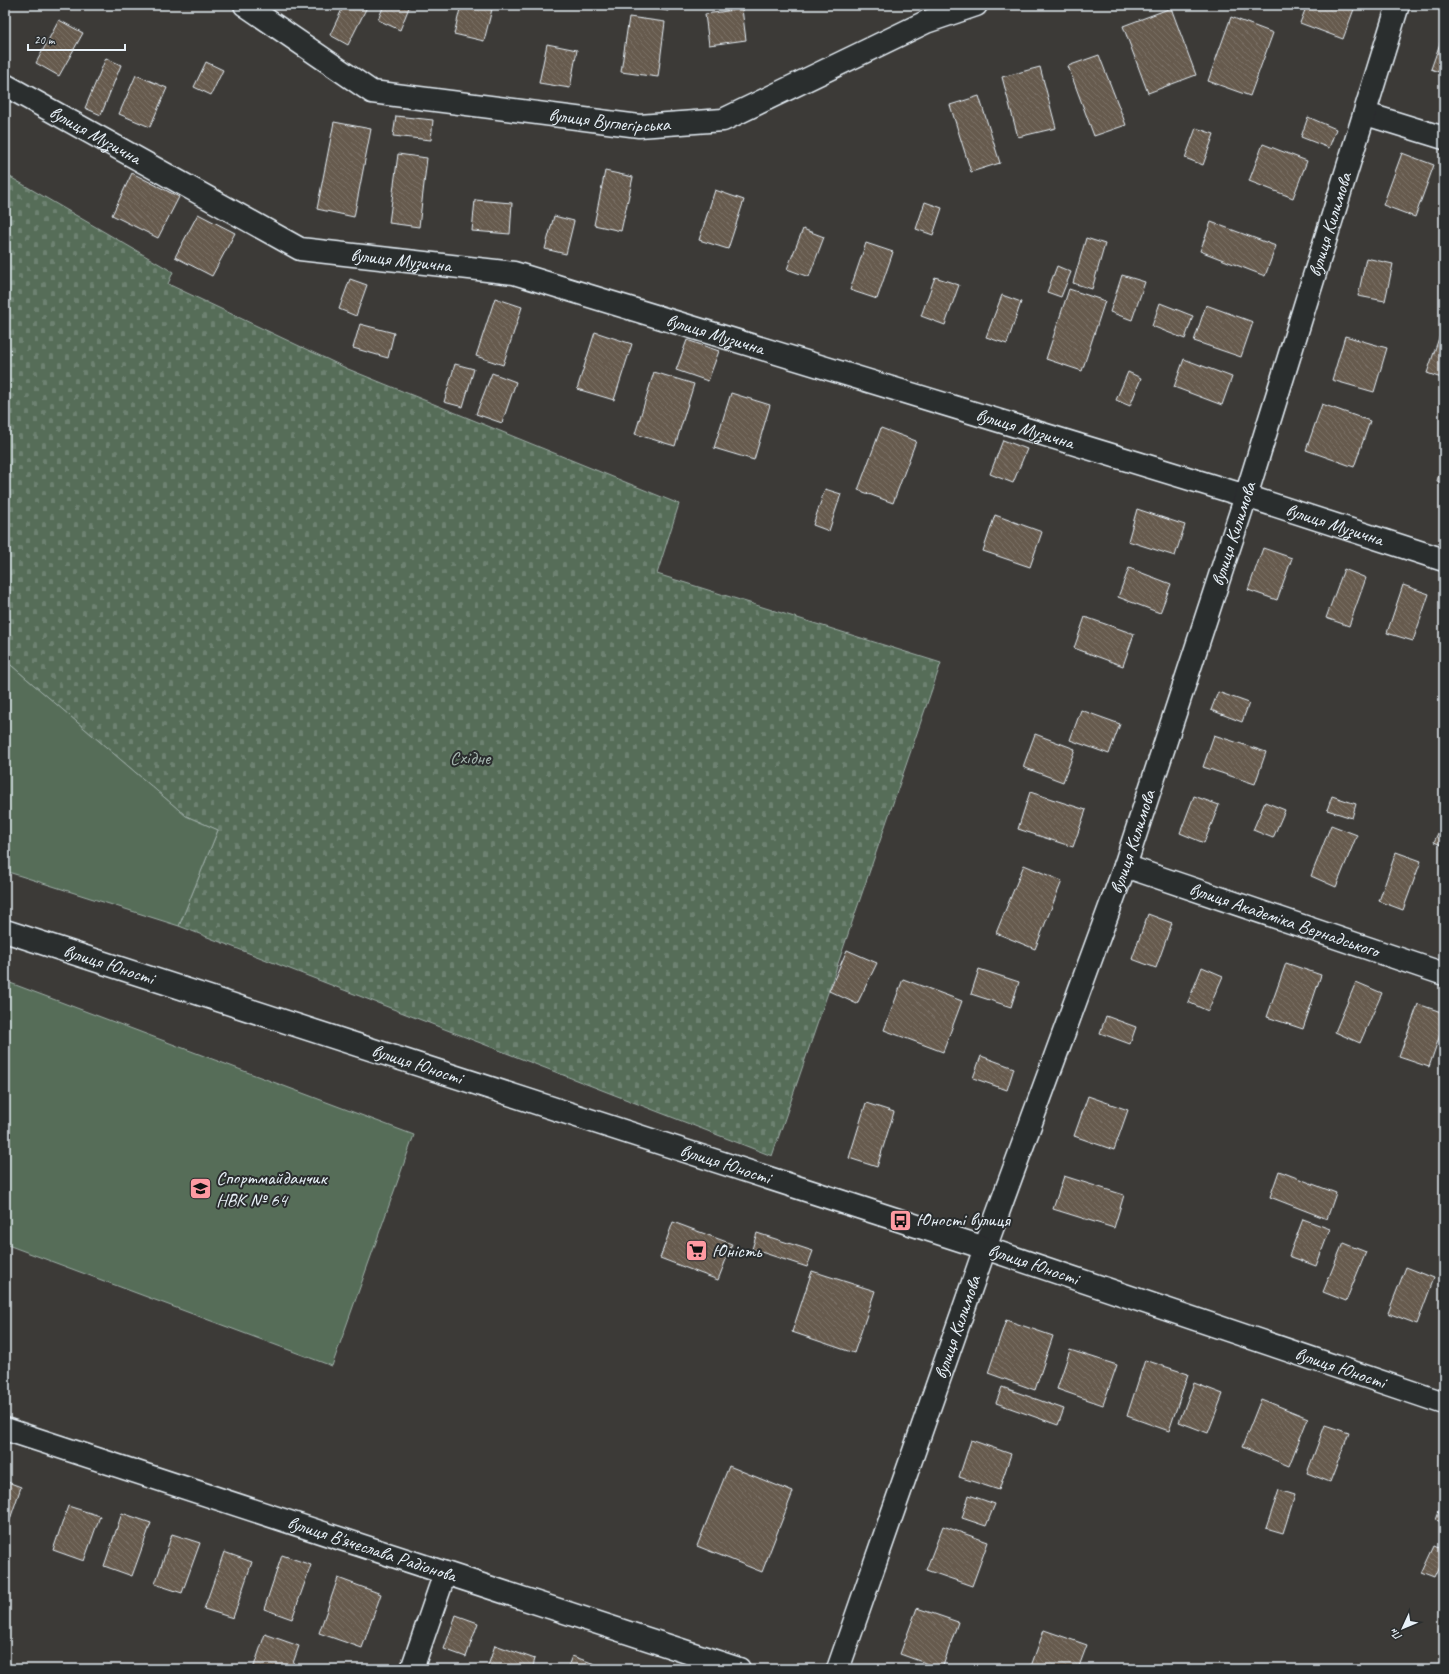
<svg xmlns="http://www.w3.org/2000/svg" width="1449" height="1674" font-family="Caveat,sans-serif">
	<defs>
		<pattern id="cemetery-stones" width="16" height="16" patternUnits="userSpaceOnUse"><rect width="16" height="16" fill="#566d59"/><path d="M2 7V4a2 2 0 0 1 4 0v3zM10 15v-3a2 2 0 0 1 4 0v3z" fill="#6e8272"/></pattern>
		<pattern id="building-back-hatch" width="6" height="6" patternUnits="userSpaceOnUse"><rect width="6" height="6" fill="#665a4d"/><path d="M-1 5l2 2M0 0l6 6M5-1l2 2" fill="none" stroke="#7c7267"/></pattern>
	</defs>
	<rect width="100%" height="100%" fill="#3c3a37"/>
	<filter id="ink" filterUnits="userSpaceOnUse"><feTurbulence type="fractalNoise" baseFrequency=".025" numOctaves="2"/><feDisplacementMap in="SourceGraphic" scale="8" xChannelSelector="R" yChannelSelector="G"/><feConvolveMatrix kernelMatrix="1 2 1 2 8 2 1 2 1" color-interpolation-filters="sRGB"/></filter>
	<g filter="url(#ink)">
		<path fill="url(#cemetery-stones)" stroke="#9fafa8" d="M5,174L173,272L168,284L348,369L679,504L657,574L941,663L772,1156L179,926L218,830L186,816L5,660Z"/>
		<path fill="#566d59" stroke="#9fafa8" d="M5,660L186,816L218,830L179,926L5,871Z
			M5,981L414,1135L332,1366L5,1244Z"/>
		<path fill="url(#building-back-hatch)" stroke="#e8f1f8" d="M344,5H363L367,7L348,45L330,35Z
			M384,5H410L400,30L378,20Z
			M461,5H493L484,41L454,34Z
			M636,5H669L668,11Z
			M1307,5H1343L1354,9L1343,39L1300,23Z
			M1171,8L1196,75L1148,93L1123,26Z
			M742,9L746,40L709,45L705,14Z
			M629,17L665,22L658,77L621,72Z
			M1231,17L1273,33L1250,96L1208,81Z
			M59,20L83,33L59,76L36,63Z
			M1444,32V74L1431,69Z
			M547,44L577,50L570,88L539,83Z
			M1099,55L1126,125L1094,136L1068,66Z
			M106,58L121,65L101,115L85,108Z
			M206,62L223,70L211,95L194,87Z
			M1040,67L1056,128L1018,137L1002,77Z
			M136,75L167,88L150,127L119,114Z
			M979,96L1000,163L971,172L950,105Z
			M396,116L433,120L431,140L393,136Z
			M1308,117L1336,129L1329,148L1301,137Z
			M334,122L371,129L354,217L317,209Z
			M1196,128L1214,134L1203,165L1185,158Z
			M1263,144L1307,161L1293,198L1249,181Z
			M1402,153L1434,165L1415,217L1383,205Z
			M398,154L427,158L419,227L389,223Z
			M605,171L633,177L621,231L594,225Z
			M132,173L179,197L158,238L112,215Z
			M715,190L744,200L728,249L699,240Z
			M475,200L512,203L510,234L472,231Z
			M925,202L942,208L933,235L916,229Z
			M198,214L235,233L212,276L175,257Z
			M554,216L574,221L566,254L545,249Z
			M1211,222L1276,246L1265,276L1200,251Z
			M803,229L824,237L809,277L787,269Z
			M1086,238L1105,244L1092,289L1073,283Z
			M866,243L893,252L877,299L850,290Z
			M1366,258L1393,264L1385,301L1358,296Z
			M1057,266L1071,272L1061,297L1047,292Z
			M1122,275L1145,282L1132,320L1110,312Z
			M935,277L959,285L945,325L921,316Z
			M350,279L367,285L356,316L339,309Z
			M1069,289L1105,301L1082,371L1046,359Z
			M1002,295L1021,302L1007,344L986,337Z
			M495,298L522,307L503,365L476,356Z
			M1160,303L1193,316L1185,339L1152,326Z
			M1206,305L1253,322L1241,357L1194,341Z
			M360,324L394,333L388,358L353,348Z
			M595,332L632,344L614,400L577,389Z
			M1441,332L1444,333V379L1427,373Z
			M1345,336L1387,348L1374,392L1332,380Z
			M687,340L719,351L708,381L676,370Z
			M1184,359L1232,377L1222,405L1174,387Z
			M455,364L474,369L463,407L444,402Z
			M654,372L694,384L675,446L635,434Z
			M1128,372L1141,378L1130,406L1116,400Z
			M492,373L516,382L502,423L476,414Z
			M731,393L770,405L754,460L714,448Z
			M1322,404L1370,421L1354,467L1306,450Z
			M881,428L916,441L893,503L858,490Z
			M1003,440L1027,449L1013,483L990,474Z
			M1444,456V483L1437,481Z
			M825,489L841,494L829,531L813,525Z
			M1137,509L1185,525L1175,556L1128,541Z
			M995,515L1042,532L1030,567L983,551Z
			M1263,548L1292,558L1277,600L1248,590Z
			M1129,568L1171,584L1160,613L1118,597Z
			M1344,569L1366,578L1349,626L1326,618Z
			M1403,585L1429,594L1413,641L1387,633Z
			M1085,617L1134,634L1123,666L1074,648Z
			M1218,692L1249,703L1242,722L1211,710Z
			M1081,710L1120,724L1109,754L1070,740Z
			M1035,734L1075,749L1063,782L1023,767Z
			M1214,735L1266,752L1255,784L1203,767Z
			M1030,792L1086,810L1073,847L1018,829Z
			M1194,796L1219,805L1204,843L1180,833Z
			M1332,796L1356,804L1352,818L1327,810Z
			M1265,802L1285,810L1273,838L1253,830Z
			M1444,820V846L1434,842Z
			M1331,825L1357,835L1336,887L1311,876Z
			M1396,852L1421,861L1403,910L1379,901Z
			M1024,865L1062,881L1035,949L996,933Z
			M1148,914L1172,923L1156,968L1132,959Z
			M847,950L877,963L857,1004L829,991Z
			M1286,963L1321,975L1303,1029L1267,1017Z
			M1202,967L1223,976L1208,1011L1188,1002Z
			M979,969L1019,982L1011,1007L971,994Z
			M903,979L962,1001L943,1052L884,1030Z
			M1356,982L1382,993L1360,1043L1335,1032Z
			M1418,1004L1444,1013V1023L1429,1067L1399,1057Z
			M1106,1016L1136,1027L1130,1044L1100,1033Z
			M981,1056L1014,1068L1007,1090L973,1078Z
			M1088,1096L1128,1110L1114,1150L1074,1136Z
			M866,1103L894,1112L877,1167L849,1158Z
			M1279,1171L1336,1193L1327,1219L1270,1197Z
			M1064,1176L1124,1195L1114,1228L1053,1209Z
			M1303,1219L1330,1229L1316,1266L1289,1256Z
			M673,1222L732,1244L718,1280L660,1258Z
			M757,1233L813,1251L807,1267L752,1249Z
			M1343,1243L1366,1252L1346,1301L1323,1292Z
			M1406,1267L1434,1278L1417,1324L1388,1313Z
			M812,1271L875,1291L854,1353L792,1332Z
			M1006,1320L1053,1336L1035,1390L988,1373Z
			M1070,1350L1117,1365L1103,1405L1057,1389Z
			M1145,1360L1188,1374L1169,1431L1127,1416Z
			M1194,1383L1223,1394L1208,1433L1179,1422Z
			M1002,1387L1064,1409L1058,1425L996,1403Z
			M1261,1399L1308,1418L1289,1466L1242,1447Z
			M1325,1425L1349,1433L1330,1482L1307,1473Z
			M971,1440L1011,1454L999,1490L959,1477Z
			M729,1466L793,1492L762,1572L697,1546Z
			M5,1481L21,1487L5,1534Z
			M1279,1490L1295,1495L1283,1533L1266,1528Z
			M969,1495L995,1504L986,1526L962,1518Z
			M1444,1498V1523L1436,1520Z
			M68,1506L100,1516L84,1561L53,1550Z
			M122,1513L151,1523L132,1576L104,1566Z
			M943,1526L988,1542L972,1586L926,1570Z
			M172,1534L200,1543L182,1593L155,1584Z
			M1435,1546L1444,1550V1559L1435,1579L1422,1574Z
			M224,1552L252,1562L233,1618L204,1609Z
			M282,1555L311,1565L292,1619L264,1609Z
			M338,1578L381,1594L362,1648L319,1633Z
			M917,1608L958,1622L942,1669L900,1654Z
			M456,1615L478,1623L466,1657L444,1649Z
			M1044,1630L1087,1645L1078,1669H1030Z
			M265,1634L299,1646L291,1669H253Z
			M495,1645L535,1659L532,1669H487Z
			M572,1656L609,1669H567Z"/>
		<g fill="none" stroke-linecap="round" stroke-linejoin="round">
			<defs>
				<g id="street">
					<path id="s1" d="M245,5L372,92L639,126L723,120L926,22L976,5"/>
					<path id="s2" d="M5,85L300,249L514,273L1246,496L1444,560"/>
					<path d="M1366,114L1444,138"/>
					<path id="s3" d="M1125,866L1444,974"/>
					<path id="s4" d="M5,1429L739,1669"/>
					<path d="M412,1669L445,1573"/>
					<path id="s5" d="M838,1669L985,1248L1125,866L1246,496L1398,5"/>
				</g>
				<g id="secondary">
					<path id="s6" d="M5,931L985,1248L1444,1403"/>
				</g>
			</defs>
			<use href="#street" stroke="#e8f1f8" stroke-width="25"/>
			<use href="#secondary" stroke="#e8f1f8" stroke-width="25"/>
			<use href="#street" stroke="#2a2d2e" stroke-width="22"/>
			<use href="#secondary" stroke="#2a2d2e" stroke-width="22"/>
		</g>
	</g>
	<defs>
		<symbol id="school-square" viewBox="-11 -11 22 22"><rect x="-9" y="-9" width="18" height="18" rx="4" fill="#ff9aa2" stroke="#2a2d2e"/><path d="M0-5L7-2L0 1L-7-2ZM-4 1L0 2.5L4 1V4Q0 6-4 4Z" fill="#111"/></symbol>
		<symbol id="bus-square" viewBox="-11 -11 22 22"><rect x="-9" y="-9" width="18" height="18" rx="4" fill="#ff9aa2" stroke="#2a2d2e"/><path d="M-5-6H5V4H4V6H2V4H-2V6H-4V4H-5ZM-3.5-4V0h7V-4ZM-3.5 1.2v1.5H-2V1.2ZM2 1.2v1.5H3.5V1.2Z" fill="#111"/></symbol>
		<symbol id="supermarket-square" viewBox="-11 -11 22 22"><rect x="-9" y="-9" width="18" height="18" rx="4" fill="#ff9aa2" stroke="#2a2d2e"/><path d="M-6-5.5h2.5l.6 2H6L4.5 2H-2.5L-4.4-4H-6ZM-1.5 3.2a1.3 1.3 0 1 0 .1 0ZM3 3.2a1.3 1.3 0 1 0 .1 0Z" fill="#111"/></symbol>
	</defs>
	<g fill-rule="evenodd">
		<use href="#school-square" x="188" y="1176" width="25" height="25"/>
		<use href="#bus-square" x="888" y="1208" width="25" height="25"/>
		<use href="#supermarket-square" x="684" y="1238" width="25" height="25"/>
	</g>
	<g text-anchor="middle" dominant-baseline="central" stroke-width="4" stroke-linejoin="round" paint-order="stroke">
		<g font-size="19" fill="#e8f1f8" stroke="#2a2d2e">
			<text stroke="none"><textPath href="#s1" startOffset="393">вулиця Вуглегірська</textPath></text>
			<text stroke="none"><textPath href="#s2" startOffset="103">вулиця Музична</textPath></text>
			<text stroke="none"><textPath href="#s5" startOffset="1526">вулиця Килимова</textPath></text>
			<text stroke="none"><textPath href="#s2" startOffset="439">вулиця Музична</textPath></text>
			<text stroke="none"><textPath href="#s2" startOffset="763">вулиця Музична</textPath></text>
			<text stroke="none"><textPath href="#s2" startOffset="1087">вулиця Музична</textPath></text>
			<text stroke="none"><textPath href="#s2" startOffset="1411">вулиця Музична</textPath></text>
			<text stroke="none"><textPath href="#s5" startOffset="1202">вулиця Килимова</textPath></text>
			<text stroke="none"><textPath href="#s5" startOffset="878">вулиця Килимова</textPath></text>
			<text stroke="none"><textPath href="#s3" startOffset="168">вулиця Академіка Вернадського</textPath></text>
			<text stroke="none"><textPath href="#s6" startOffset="109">вулиця Юності</textPath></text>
			<text stroke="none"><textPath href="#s6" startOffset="433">вулиця Юності</textPath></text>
			<text stroke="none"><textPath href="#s6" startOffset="757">вулиця Юності</textPath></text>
			<text stroke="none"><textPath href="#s6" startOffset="1081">вулиця Юності</textPath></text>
			<text stroke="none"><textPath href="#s5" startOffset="362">вулиця Килимова</textPath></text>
			<text stroke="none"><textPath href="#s6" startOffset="1405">вулиця Юності</textPath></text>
			<text stroke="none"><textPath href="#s4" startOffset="386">вулиця В'ячеслава Радіонова</textPath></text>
		</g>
		<g font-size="19" fill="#a6b6b0" stroke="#2a2d2e">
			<text x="470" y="758">Східне</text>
		</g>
		<g font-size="19" fill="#e8f1f8" stroke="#2a2d2e" text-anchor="start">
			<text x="216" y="1178">Спортмайданчик<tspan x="216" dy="22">НВК № 64</tspan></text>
			<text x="916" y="1220">Юності вулиця</text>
			<text x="712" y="1251">Юність</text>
		</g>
	</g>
	<rect width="1449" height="1674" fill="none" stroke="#2a2d2e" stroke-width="20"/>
	<rect x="10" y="10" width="1429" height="1654" fill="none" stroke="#e8f1f8" stroke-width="1.5" filter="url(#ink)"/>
	<g transform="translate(1403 1628) rotate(226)" stroke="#2a2d2e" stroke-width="3" paint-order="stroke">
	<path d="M0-3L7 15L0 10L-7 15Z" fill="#e8f1f8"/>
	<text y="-6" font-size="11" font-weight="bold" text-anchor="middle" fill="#e8f1f8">Пн</text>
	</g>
	<path d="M28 44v6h97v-6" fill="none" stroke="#e8f1f8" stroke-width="2"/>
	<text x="34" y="44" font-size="12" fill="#e8f1f8" stroke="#2a2d2e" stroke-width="3" paint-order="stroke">20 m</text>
</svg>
